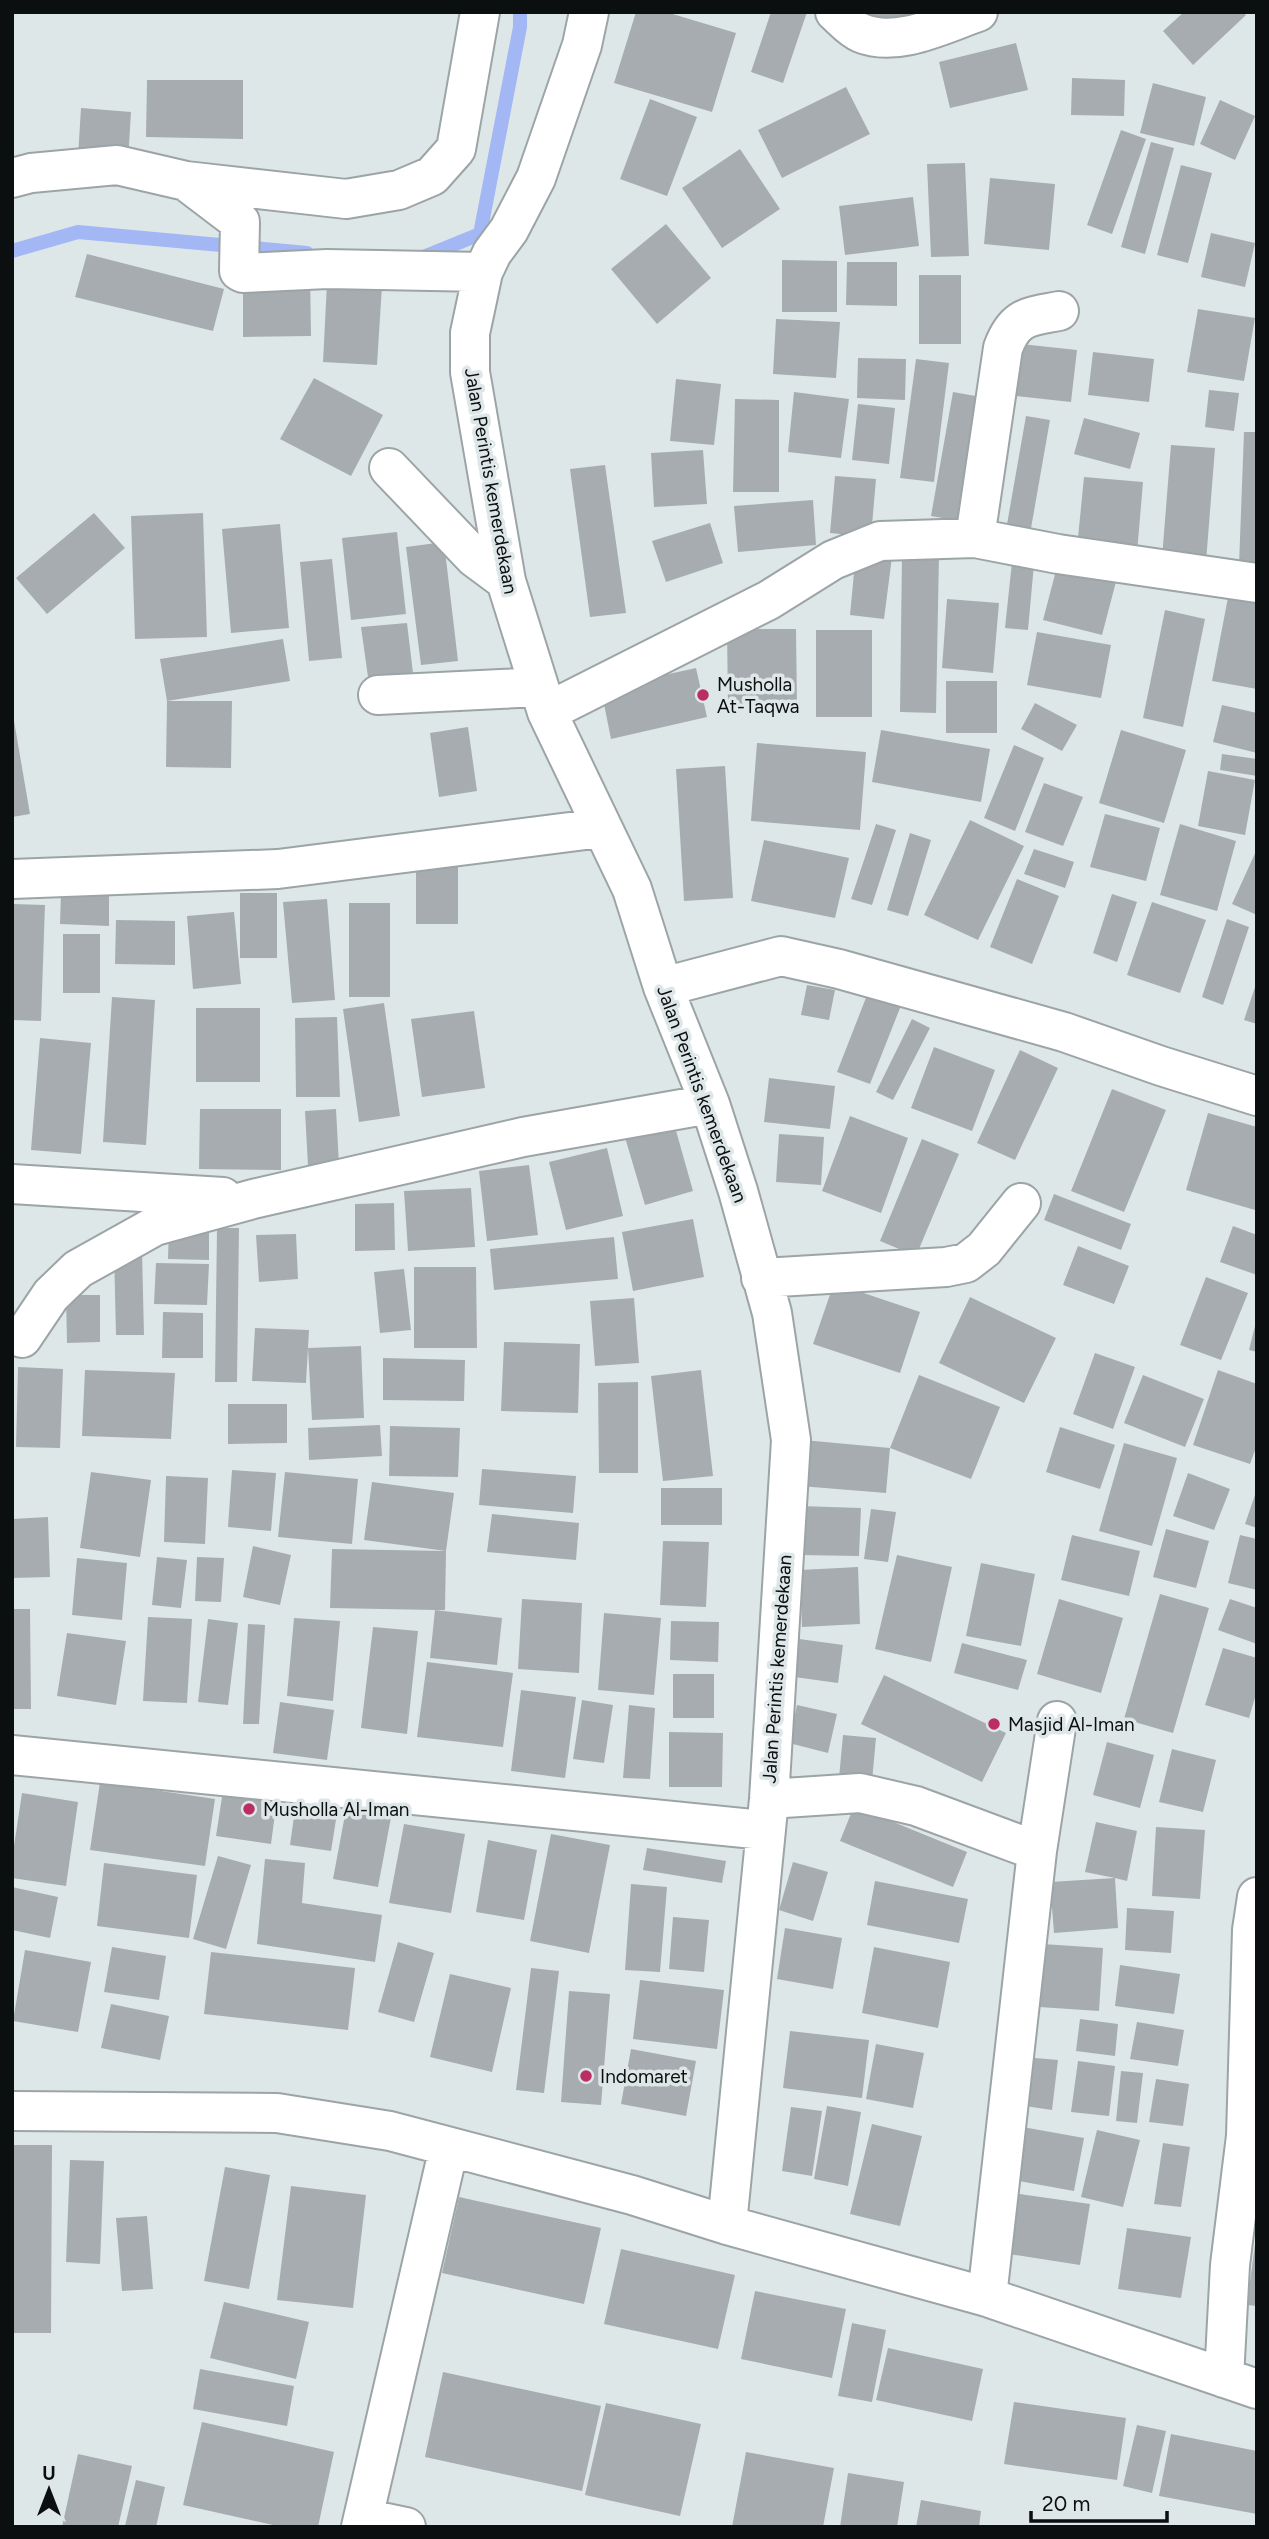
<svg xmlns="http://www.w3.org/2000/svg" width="1269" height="2539" font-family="Figtree,sans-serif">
	<rect width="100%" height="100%" fill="#dee7e8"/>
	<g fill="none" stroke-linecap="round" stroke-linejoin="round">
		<path stroke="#a3b7f4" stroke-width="14" d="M12,251L78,232L307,253
			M421,258L480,234L520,27V12"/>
	</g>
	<path fill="#a7acb1" d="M636,12H666L736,33L712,112L614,83Z
		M771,12H807L783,83L751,72Z
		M868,12H919V24L869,26Z
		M1184,12H1243L1246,15L1193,65L1163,31Z
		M1016,43L1028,90L950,108L939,62Z
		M1072,78L1125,80L1124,116L1071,115Z
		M147,80H243V139L146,137Z
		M1153,83L1206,97L1194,146L1140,133Z
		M846,87L870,134L782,178L758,130Z
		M650,99L697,117L667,196L620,179Z
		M1220,100L1255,116L1235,160L1200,144Z
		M81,108L131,112L128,161L78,157Z
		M1121,130L1146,139L1112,234L1087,225Z
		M1151,142L1174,148L1145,254L1121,247Z
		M740,149L780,209L722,248L682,188Z
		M965,163L969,256L931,257L927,164Z
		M1181,165L1212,173L1188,263L1157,255Z
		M990,178L1055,184L1049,250L984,244Z
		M913,197L919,246L845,255L839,206Z
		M666,224L711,278L657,324L611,269Z
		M1211,233L1255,243L1245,287L1201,277Z
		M87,254L224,289L213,331L75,297Z
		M782,260L837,261V312H782Z
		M847,262H897V306L846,305Z
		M310,274L311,336L243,337V275Z
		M919,275H961V344H919Z
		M327,283L382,286L377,365L323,362Z
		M1198,309L1255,318L1244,381L1187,372Z
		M776,319L840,322L836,378L773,374Z
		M1021,344L1077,350L1071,402L1016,396Z
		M1093,352L1154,359L1149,402L1088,395Z
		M858,358L906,359L905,400L857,398Z
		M916,359L949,363L934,482L900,478Z
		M314,378L383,415L351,476L280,439Z
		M676,379L721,384L714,445L670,441Z
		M1209,390L1239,393L1234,431L1205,427Z
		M794,392L849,399L841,458L788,452Z
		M953,392L987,398L965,522L931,516Z
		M735,399L779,400V492H733Z
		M858,404L895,408L889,464L852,460Z
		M1026,416L1050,420L1030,534L1006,530Z
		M1084,418L1140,433L1130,469L1074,454Z
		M1244,432H1257V566L1239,565Z
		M1171,445L1215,448L1206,562L1162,558Z
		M703,450L707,504L654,507L651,453Z
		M605,465L626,613L590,617L570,469Z
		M835,476L876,479L871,537L830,533Z
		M1084,477L1143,482L1137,553L1077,548Z
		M813,500L816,545L738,552L734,506Z
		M94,513L125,548L47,614L16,578Z
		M203,513L207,637L135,639L131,516Z
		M710,523L723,563L666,582L652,541Z
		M280,524L289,628L231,633L222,529Z
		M397,532L406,614L351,620L342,538Z
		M444,542L458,661L421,665L406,547Z
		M856,552L892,557L884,619L850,615Z
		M902,554H939L936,713L900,712Z
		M332,559L342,658L309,661L300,562Z
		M1012,562L1034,564L1028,630L1005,628Z
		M1058,563L1117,578L1102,635L1043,620Z
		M1230,587L1257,592V689L1212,681Z
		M947,599L999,603L993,673L942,668Z
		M1165,610L1205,619L1183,727L1143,718Z
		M407,623L413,673L368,677L361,627Z
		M727,629H796L797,708H728Z
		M816,630H872V717H816Z
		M1037,632L1111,645L1101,698L1027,685Z
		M283,639L290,681L167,701L160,659Z
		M696,668L707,717L611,739L601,689Z
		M946,681H997V733H946Z
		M167,701H232L231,768L166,767Z
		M1035,703L1077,725L1062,751L1021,729Z
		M1222,705L1257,713V753L1213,742Z
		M12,709L30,814L12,817Z
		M468,727L477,791L439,797L430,733Z
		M881,730L990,749L981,802L872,782Z
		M1121,730L1186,750L1164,823L1099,803Z
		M757,743L866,752L860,830L751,821Z
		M1014,745L1044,758L1015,831L984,818Z
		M1222,754L1257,759V776L1220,770Z
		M725,766L733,898L684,901L676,769Z
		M1208,771L1255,780L1245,835L1198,826Z
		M1044,783L1083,797L1063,846L1025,832Z
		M1105,814L1160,828L1146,881L1090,867Z
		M970,820L1024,846L978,940L924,915Z
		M876,824L896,830L872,905L851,899Z
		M1180,824L1236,841L1217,911L1160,895Z
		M910,833L931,840L908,916L887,910Z
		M764,840L849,858L835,918L751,901Z
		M1034,849L1074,862L1065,888L1024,874Z
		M1257,849V915L1232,904Z
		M416,861H458V924H416Z
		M1017,879L1059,896L1032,964L990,947Z
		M61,893L109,894V926L60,924Z
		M240,893H277V958H240Z
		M1112,894L1137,902L1117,962L1093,953Z
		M327,899L335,1000L292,1003L283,902Z
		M1152,902L1206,920L1180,993L1127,975Z
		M349,903H390V997H349Z
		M13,904L45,905L41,1021L12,1020Z
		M234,912L241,984L193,989L187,916Z
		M1227,919L1249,927L1223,1005L1202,997Z
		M116,920L175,921V965L115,964Z
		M63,934H100V993H63Z
		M1256,984H1257V1024L1244,1020Z
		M807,985L835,990L829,1020L801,1015Z
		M869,990L902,1003L870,1084L837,1072Z
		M112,997L155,1000L146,1145L103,1142Z
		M384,1003L400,1116L359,1122L343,1009Z
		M196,1008H260V1082H196Z
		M474,1011L485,1088L422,1097L411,1019Z
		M337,1017L340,1097H296L295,1018Z
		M912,1019L930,1028L893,1100L876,1092Z
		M40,1038L91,1043L81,1154L31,1150Z
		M934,1047L995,1070L972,1131L911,1108Z
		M1020,1050L1058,1068L1015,1160L977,1143Z
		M769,1078L835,1086L830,1129L764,1122Z
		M1112,1089L1166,1110L1124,1212L1071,1191Z
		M200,1109H281V1170L199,1169Z
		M336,1109L339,1165L308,1166L305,1111Z
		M1208,1113L1257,1127L1255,1210L1186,1190Z
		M850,1116L908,1138L881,1213L822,1191Z
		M673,1120L693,1191L645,1205L624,1134Z
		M779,1134L824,1137L821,1185L776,1182Z
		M922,1139L959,1154L916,1256L880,1241Z
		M607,1148L623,1216L566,1230L549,1162Z
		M529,1165L538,1235L487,1241L479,1171Z
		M471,1188L475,1247L408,1251L404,1191Z
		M1054,1194L1131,1224L1121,1250L1044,1220Z
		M394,1203L395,1250L355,1251V1204Z
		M693,1219L704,1277L633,1291L622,1232Z
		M169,1225L209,1226V1260L168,1259Z
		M1233,1226L1257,1235V1275L1220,1262Z
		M217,1228H239L237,1382H215Z
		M296,1234L298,1279L259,1282L256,1235Z
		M614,1237L618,1279L494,1290L490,1249Z
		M1078,1246L1129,1266L1114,1304L1063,1285Z
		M114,1251H142L144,1335H116Z
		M156,1263L209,1264L207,1305L154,1304Z
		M414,1267H476L477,1348H414Z
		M404,1269L411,1330L380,1333L374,1272Z
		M1206,1277L1248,1293L1221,1360L1180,1345Z
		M834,1283L920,1312L900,1373L813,1344Z
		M66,1295H100V1342L67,1343Z
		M970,1297L1056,1338L1024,1403L939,1363Z
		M634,1298L639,1363L595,1366L590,1301Z
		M163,1312L203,1313V1358H162Z
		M1256,1322H1257V1352L1249,1350Z
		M255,1328L309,1330L306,1383L252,1381Z
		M504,1342L580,1344L578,1413L501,1411Z
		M361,1346L364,1418L312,1420L308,1348Z
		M1095,1353L1135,1367L1113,1429L1073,1414Z
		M383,1358L465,1360L464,1401L383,1400Z
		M18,1367L63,1369L60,1448L16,1447Z
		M85,1370L175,1373L171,1439L82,1436Z
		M701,1370L713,1476L663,1481L651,1376Z
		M1218,1370L1257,1384V1445L1250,1464L1193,1445Z
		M919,1375L1000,1407L971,1479L890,1448Z
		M1143,1375L1204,1399L1185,1447L1124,1423Z
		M638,1382V1473H599L598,1383Z
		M228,1404H287V1443L228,1444Z
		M380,1425L382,1456L309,1460L308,1428Z
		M390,1426L460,1428L458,1477L389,1476Z
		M1060,1427L1115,1445L1100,1489L1046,1472Z
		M803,1440L890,1448L886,1493L800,1486Z
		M1124,1443L1177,1458L1152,1546L1099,1531Z
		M482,1469L576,1476L573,1513L479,1505Z
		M232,1470L276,1473L271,1531L228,1527Z
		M91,1472L151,1480L140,1557L80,1548Z
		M285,1472L358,1479L352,1544L278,1537Z
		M1188,1473L1230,1489L1214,1530L1173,1516Z
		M166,1476L208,1478L205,1544L164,1542Z
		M372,1482L454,1493L446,1551L364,1540Z
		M661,1488H722V1525H661Z
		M1256,1492H1257V1528L1245,1524Z
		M800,1506L861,1508L859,1556L799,1555Z
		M871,1509L896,1512L888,1562L864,1559Z
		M492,1514L579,1523L576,1560L487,1552Z
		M48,1517L50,1577L12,1578V1519Z
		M1166,1529L1209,1541L1196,1588L1153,1577Z
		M1072,1535L1140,1551L1129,1596L1061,1580Z
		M1240,1535L1257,1539V1590L1228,1583Z
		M663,1541L709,1542L706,1607L660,1605Z
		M253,1546L291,1555L280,1605L243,1597Z
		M332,1549L446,1551L445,1610H435L502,1618L497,1665L430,1658L435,1610L330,1608Z
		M897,1555L952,1567L931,1662L875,1649Z
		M157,1557L187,1560L181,1608L152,1605Z
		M197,1557L224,1558L221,1602L195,1601Z
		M77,1558L127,1563L122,1620L72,1615Z
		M981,1563L1035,1574L1021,1646L966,1636Z
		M858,1567L860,1624L802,1627L800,1570Z
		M1160,1594L1209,1608L1173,1733L1124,1719Z
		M522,1599L582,1603L579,1673L518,1669Z
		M1059,1599L1123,1618L1101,1693L1037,1674Z
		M1230,1599L1257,1608V1644L1218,1630Z
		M12,1609H30L31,1709H12Z
		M604,1613L661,1618L654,1695L598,1690Z
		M148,1617L192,1619L187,1703L143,1701Z
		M294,1618L340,1621L333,1701L287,1696Z
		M208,1619L238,1623L228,1705L198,1702Z
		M671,1621L719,1622L718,1662L670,1660Z
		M248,1624L265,1625L259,1724H243Z
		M373,1627L418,1631L407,1734L361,1728Z
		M67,1633L126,1641L116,1705L57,1696Z
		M792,1638L843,1645L838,1683L787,1676Z
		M962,1643L1027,1660L1018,1690L954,1673Z
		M1223,1648L1257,1658V1691L1249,1718L1205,1705Z
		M427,1662L513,1673L503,1747L417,1737Z
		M673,1674H714V1718H673Z
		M884,1675L1006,1733L982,1782L861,1724Z
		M521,1690L576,1697L565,1778L511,1771Z
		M582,1700L613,1705L604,1763L573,1759Z
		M280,1702L334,1710L327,1760L273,1753Z
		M629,1705L655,1708L650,1779L623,1778Z
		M797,1705L837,1714L828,1753L789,1743Z
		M669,1732L723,1733L722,1787H669Z
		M843,1735L876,1738L872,1781L839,1778Z
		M1107,1742L1154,1755L1140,1808L1093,1795Z
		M1172,1749L1216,1760L1203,1812L1159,1802Z
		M100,1782L215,1799L205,1866L90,1850Z
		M224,1784L278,1791L271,1844L216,1836Z
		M22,1793L78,1802L66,1886L12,1878V1859Z
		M297,1795L339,1801L331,1851L290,1845Z
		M347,1804L392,1812L378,1887L333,1879Z
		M854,1806L967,1852L953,1887L840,1841Z
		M1096,1822L1137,1831L1127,1881L1115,1878L1118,1928L1054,1933L1050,1882L1115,1878L1085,1872Z
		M404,1824L465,1834L451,1913L389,1903Z
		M1156,1827L1205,1830L1200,1899L1152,1896Z
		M551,1834L610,1845L589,1953L530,1941Z
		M488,1840L537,1850L524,1920L476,1912Z
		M647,1848L726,1861L722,1883L643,1870Z
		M218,1856L251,1865L226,1949L193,1939Z
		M265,1859L305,1863L302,1903L382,1915L375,1962L257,1944Z
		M793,1862L828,1872L813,1921L779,1910Z
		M104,1863L197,1875L189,1938L97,1926Z
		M875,1881L968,1899L959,1943L867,1925Z
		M631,1884L667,1887L660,1972L625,1970Z
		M12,1887L58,1897L50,1938L12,1930Z
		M1127,1908L1174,1911L1171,1953L1125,1950Z
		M673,1917L709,1920L704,1972L669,1969Z
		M785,1928L842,1938L833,1989L777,1979Z
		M398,1942L434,1953L414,2022L378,2012Z
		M1043,1944L1103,1948L1099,2011L1039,2007Z
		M112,1947L166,1956L159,2000L104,1992Z
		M874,1947L950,1962L938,2028L862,2013Z
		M25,1950L91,1962L78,2032L13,2021Z
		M211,1952L355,1968L348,2030L204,2014Z
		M1120,1965L1180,1974L1174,2014L1115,2006Z
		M531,1968L559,1971L544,2093L516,2090Z
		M450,1974L511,1988L492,2072L430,2057Z
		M640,1980L724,1990L717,2049L633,2039Z
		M569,1991L610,1994L601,2105L561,2102Z
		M111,2004L169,2016L160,2060L101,2048Z
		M1080,2019L1118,2024L1115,2056L1076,2051Z
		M1137,2022L1184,2030L1178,2066L1130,2059Z
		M790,2031L869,2040L862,2098L783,2088Z
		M876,2044L924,2053L913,2108L866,2099Z
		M631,2049L696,2061L686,2116L621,2104Z
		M1024,2057L1058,2060L1052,2110L1018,2105Z
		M1078,2061L1115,2066L1109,2116L1071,2112Z
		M1121,2071L1143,2073L1137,2123L1116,2121Z
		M1156,2079L1189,2084L1183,2126L1149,2122Z
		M827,2106L861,2112L848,2186L814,2179Z
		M791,2107L822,2111L812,2176L782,2171Z
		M872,2124L922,2136L900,2226L850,2214Z
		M1017,2126L1084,2138L1074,2191L1007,2179Z
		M1097,2130L1140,2140L1123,2207L1081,2197Z
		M1163,2143L1190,2147L1181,2207L1154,2204Z
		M12,2145H52L51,2333H12Z
		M70,2160L104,2161L100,2264L66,2262Z
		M225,2167L270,2175L249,2289L204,2281Z
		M291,2186L366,2195L353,2308L277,2300Z
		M1006,2192L1090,2204L1080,2265L996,2252Z
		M459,2197L601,2228L584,2304L442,2273Z
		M147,2216L153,2289L122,2291L116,2218Z
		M1127,2228L1191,2237L1181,2298L1118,2289Z
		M1255,2244H1257V2306L1247,2305Z
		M621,2249L735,2275L718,2349L604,2324Z
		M755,2291L846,2309L832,2378L741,2359Z
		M224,2302L309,2322L296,2379L210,2358Z
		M852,2323L886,2330L872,2402L838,2396Z
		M888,2348L983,2369L972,2421L876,2400Z
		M200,2369L294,2386L287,2426L193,2409Z
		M443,2372L601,2406L582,2491L425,2457Z
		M1014,2402L1126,2418L1117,2480L1004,2464Z
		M606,2403L701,2424L680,2516L585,2495Z
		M202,2422L334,2452L318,2527H282L183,2505Z
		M1137,2425L1166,2431L1152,2493L1123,2486Z
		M1171,2434L1257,2451V2514L1159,2496Z
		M746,2452L834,2468L823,2527H732Z
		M78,2454L132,2466L118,2527H62Z
		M848,2473L904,2482L897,2527H840Z
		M136,2480L165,2487L156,2527L125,2526Z
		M921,2500L981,2511L979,2527H916Z"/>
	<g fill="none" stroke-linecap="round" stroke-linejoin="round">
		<defs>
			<path id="minor" d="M589,12L582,45L536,178L509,230L492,253L483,272L470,333V372L506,581L547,712L632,889L663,987L710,1104L738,1191L772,1313L791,1440L769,1799L727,2225
				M835,12C843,19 851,29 861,33C897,48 943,24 978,12
				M12,178L31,173L117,165L186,181L240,222L239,271L243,273L327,269L483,272
				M186,181L346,199L399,190L432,176L456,149L480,12
				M389,468L475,558L506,581
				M975,538L1003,348C1015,316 1028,317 1059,311
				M378,695L539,687
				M547,712L769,600L833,560L880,541L975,538L1058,554L1257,583
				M12,879L278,869L601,828
				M663,987L781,956L839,969L1064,1032L1161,1066L1257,1096
				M12,1184L223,1197
				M761,1278L946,1267L966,1263L984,1249L1021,1203
				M22,1338L51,1295L78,1269L155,1226L253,1199L523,1137L710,1104
				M12,1755L764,1830
				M769,1799L860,1793L916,1806L1037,1851
				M12,2111L277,2113L390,2131L632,2195L727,2225L987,2297L1257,2389
				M987,2297L1037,1851L1057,1721
				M1224,2378L1230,2265L1246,2136L1252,1930L1257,1897
				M363,2518L406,2527
				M361,2527L449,2147"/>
		</defs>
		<use href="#minor" stroke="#9ca4a6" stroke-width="42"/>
		<use href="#minor" stroke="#fff" stroke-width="38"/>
	</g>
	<g fill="#ba2e63" stroke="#dee7e8" stroke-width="2.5">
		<circle cx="703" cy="695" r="7"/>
		<circle cx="994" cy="1724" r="7"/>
		<circle cx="249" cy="1809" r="7"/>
		<circle cx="586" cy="2076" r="7"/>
	</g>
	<g text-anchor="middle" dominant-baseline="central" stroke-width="7" stroke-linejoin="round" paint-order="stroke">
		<g font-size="19" fill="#0c0f10" stroke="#dee7e8">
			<text transform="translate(491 481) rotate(80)">Jalan Perintis kemerdekaan</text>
			<text transform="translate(702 1094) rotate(70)">Jalan Perintis kemerdekaan</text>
			<text transform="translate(777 1669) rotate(-86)">Jalan Perintis kemerdekaan</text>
		</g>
		<g font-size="19" fill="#0c0f10" stroke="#dee7e8" text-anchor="start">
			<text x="717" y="684">Musholla<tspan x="717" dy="22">At-Taqwa</tspan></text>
			<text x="1008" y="1724">Masjid Al-Iman</text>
			<text x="263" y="1809">Musholla Al-Iman</text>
			<text x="600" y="2076">Indomaret</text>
		</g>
	</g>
	<rect width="1269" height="2539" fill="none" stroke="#0c0f10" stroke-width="28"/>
	<g transform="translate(49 2490)" stroke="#dee7e8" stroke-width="5" paint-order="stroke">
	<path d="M0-5L12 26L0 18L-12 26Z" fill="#0c0f10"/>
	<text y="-10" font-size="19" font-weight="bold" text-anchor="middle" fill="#0c0f10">U</text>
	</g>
	<path d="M1031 2511v10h136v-10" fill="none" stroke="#0c0f10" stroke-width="3.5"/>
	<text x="1042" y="2511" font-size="21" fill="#0c0f10" stroke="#dee7e8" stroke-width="5" paint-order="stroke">20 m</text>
</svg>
